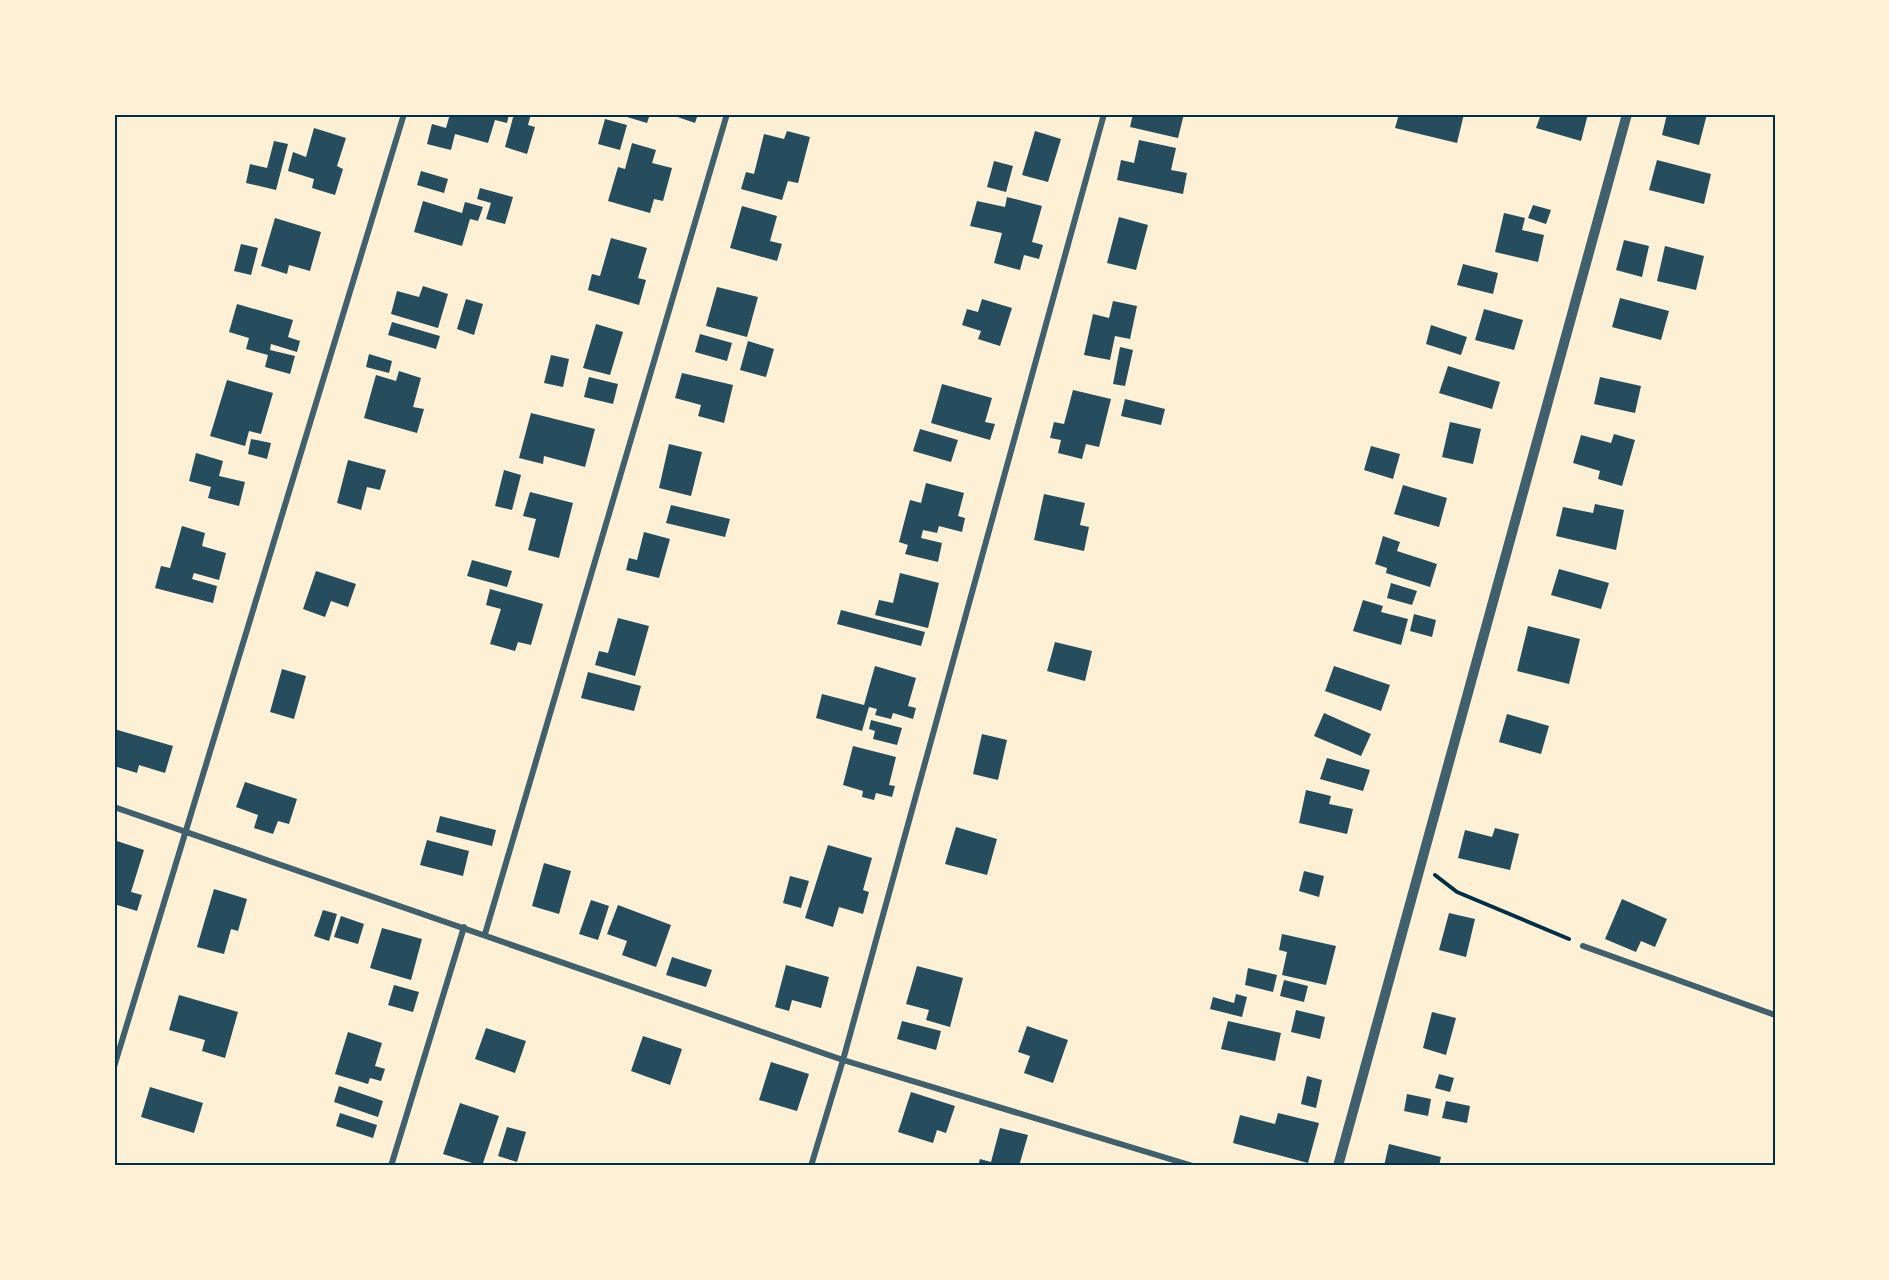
<svg xmlns="http://www.w3.org/2000/svg" width="1889" height="1280" font-family="Manrope,sans-serif">
	<rect width="100%" height="100%" fill="#fdf0d5"/>
	<path fill="#264d5e" d="M450,114H509L507,123L495,120L488,143L455,134L451,150L427,144L432,124L446,128Z
		M514,114H531L528,125L535,127L527,154L505,147Z
		M617,114H650L647,123Z
		M669,114H698L695,123Z
		M1133,114H1184L1178,138L1130,127Z
		M1399,114H1464L1457,143L1395,128Z
		M1541,114H1588L1581,141L1536,128Z
		M1667,114H1707L1699,145L1662,135Z
		M605,119L627,125L620,150L598,144Z
		M314,128L346,138L337,166L343,169L335,195L312,188L314,179L288,171L293,152L306,157Z
		M787,131L810,137L798,183L788,181L782,200L741,189L746,172L754,174L764,134L784,139Z
		M1035,131L1061,139L1048,182L1022,175Z
		M1139,140L1176,148L1171,170L1187,173L1183,194L1117,180L1121,160L1134,163Z
		M274,141L288,144L276,190L246,183L250,164L267,168Z
		M632,143L656,150L652,163L672,168L663,201L654,199L650,213L608,201L618,167L625,169Z
		M1657,160L1711,174L1704,204L1649,190Z
		M994,161L1013,166L1006,192L987,187Z
		M421,171L448,179L444,193L417,185Z
		M480,188L513,197L505,224L486,219L491,203L477,199Z
		M1007,197L1042,206L1032,242L1043,245L1039,259L1024,255L1020,270L994,263L1002,233L970,226L977,201L1005,207Z
		M423,201L462,213L465,202L483,207L478,221L470,219L462,246L414,232Z
		M1533,205L1551,210L1546,224L1528,218Z
		M742,206L777,216L770,241L782,244L777,261L730,248Z
		M1504,213L1525,218L1522,230L1544,235L1538,262L1495,252Z
		M1119,217L1148,225L1136,270L1107,263Z
		M275,218L321,232L310,271L289,265L287,274L261,266Z
		M611,238L647,248L638,278L646,280L639,305L588,290L592,274L600,276Z
		M1624,240L1649,246L1642,277L1616,270Z
		M241,244L258,248L251,275L234,271Z
		M1665,246L1704,256L1696,290L1657,281Z
		M1463,264L1498,273L1493,294L1457,285Z
		M423,286L448,294L438,328L391,314L397,291L419,297Z
		M717,287L758,297L747,337L706,326Z
		M1620,298L1669,311L1661,340L1612,327Z
		M466,299L483,304L474,335L457,329Z
		M982,299L1012,308L1000,346L978,339L981,331L962,325L967,309L978,312Z
		M1113,301L1137,306L1130,339L1115,336L1110,360L1084,355L1093,314L1109,318Z
		M237,304L293,320L288,337L300,341L297,352L271,344L270,350L295,356L290,374L265,367L268,355L246,349L249,338L229,332Z
		M1484,309L1523,320L1514,350L1475,340Z
		M392,322L440,336L436,349L388,335Z
		M596,324L623,332L610,375L583,368Z
		M1431,325L1467,337L1461,355L1426,344Z
		M700,334L732,343L727,361L695,352Z
		M748,341L774,349L766,377L740,370Z
		M1120,347L1133,350L1125,386L1113,384Z
		M369,354L392,361L389,373L366,367Z
		M551,355L569,359L563,387L544,383Z
		M1448,366L1500,382L1492,409L1439,393Z
		M399,371L421,378L413,407L424,409L417,433L364,418L376,375L396,381Z
		M682,373L733,385L724,423L698,416L701,405L675,398Z
		M589,377L618,384L613,404L584,397Z
		M1600,377L1641,386L1635,413L1594,404Z
		M227,380L273,393L261,434L249,431L245,446L210,436Z
		M942,384L992,398L985,422L995,424L990,440L931,423Z
		M1073,390L1111,399L1099,447L1086,444L1082,459L1058,453L1061,440L1050,438L1054,422L1064,424Z
		M1125,399L1165,409L1161,425L1121,416Z
		M531,413L595,429L585,467L544,456L543,464L519,458Z
		M1450,422L1481,429L1473,464L1442,457Z
		M920,429L958,440L951,462L913,451Z
		M1614,434L1635,440L1622,486L1598,479L1600,471L1573,463L1581,435L1611,443Z
		M251,439L271,443L267,459L248,454Z
		M669,444L702,452L691,496L659,488Z
		M1371,446L1400,454L1393,479L1364,470Z
		M196,453L223,461L219,476L245,482L239,506L208,498L211,487L189,481Z
		M348,460L386,470L380,490L367,487L361,510L337,503Z
		M504,470L521,475L512,510L495,506Z
		M926,483L964,493L958,516L965,518L962,532L939,526L937,533L923,530L921,538L942,543L938,562L905,554L908,545L899,542L910,500L921,503Z
		M1403,485L1447,498L1439,527L1394,514Z
		M530,492L573,503L559,558L528,550L536,519L523,516Z
		M1044,494L1085,503L1080,525L1089,527L1084,551L1034,540Z
		M1595,504L1624,510L1616,550L1556,536L1563,507L1593,513Z
		M671,505L730,519L725,537L666,523Z
		M182,526L205,533L202,546L226,553L219,580L194,573L192,579L217,586L213,603L155,588L161,566L170,568Z
		M644,532L670,539L659,578L626,570L629,558L637,560Z
		M1383,536L1400,542L1397,551L1437,564L1430,587L1386,573L1387,568L1375,564Z
		M472,560L512,571L507,587L467,576Z
		M1559,569L1609,583L1601,609L1551,595Z
		M316,571L356,584L348,607L331,601L325,617L303,609Z
		M900,573L939,583L928,628L875,615L879,600L893,603Z
		M1391,583L1417,591L1412,605L1387,598Z
		M490,589L543,604L531,645L518,642L515,651L490,644L501,609L486,605Z
		M1363,600L1383,606L1381,612L1408,619L1401,645L1353,631Z
		M841,610L925,632L921,646L837,624Z
		M1414,614L1436,620L1432,637L1410,631Z
		M618,618L649,626L635,676L595,665L599,651L608,653Z
		M1528,626L1580,639L1569,684L1517,671Z
		M1055,642L1092,651L1085,681L1047,671Z
		M875,666L916,678L908,706L916,708L913,719L893,713L891,719L875,715L877,709L869,707L862,731L816,718L822,694L864,705Z
		M1334,666L1390,685L1381,711L1325,691Z
		M282,669L306,676L294,719L270,712Z
		M588,672L641,686L634,711L581,698Z
		M1324,713L1371,734L1361,756L1314,736Z
		M1507,714L1549,726L1541,754L1499,742Z
		M871,720L902,728L897,745L873,739L875,731L869,729Z
		M114,729L173,746L165,773L139,765L137,773L114,766Z
		M982,734L1007,740L998,780L973,774Z
		M853,746L896,757L889,785L895,786L892,797L876,793L874,800L862,797L863,791L843,785Z
		M1327,758L1370,770L1363,791L1320,779Z
		M245,782L297,799L289,824L278,821L273,834L254,828L258,815L236,807Z
		M1306,790L1331,796L1329,804L1353,809L1347,834L1299,823Z
		M440,816L496,830L492,846L436,832Z
		M956,827L997,839L987,875L945,864Z
		M1495,828L1519,834L1510,870L1458,858L1465,830L1492,837Z
		M114,840L144,850L131,892L142,895L137,911L114,904Z
		M427,840L469,851L463,876L420,865Z
		M828,845L872,858L863,890L869,892L863,914L839,907L833,927L805,918Z
		M544,863L571,871L559,914L532,906Z
		M1304,871L1324,876L1319,897L1299,891Z
		M790,876L809,881L801,908L783,903Z
		M214,889L247,899L238,931L231,929L224,954L197,947Z
		M1622,899L1667,919L1655,947L1641,941L1636,952L1605,939Z
		M591,900L609,906L598,940L579,934Z
		M618,905L671,925L656,967L622,955L627,941L607,934Z
		M323,910L337,914L329,941L314,936Z
		M1449,913L1475,919L1466,957L1439,950Z
		M341,916L364,924L358,944L334,937Z
		M382,928L422,939L411,980L370,968Z
		M1282,934L1336,946L1326,985L1282,975L1287,952L1279,950Z
		M672,957L712,970L706,987L666,975Z
		M786,965L829,977L821,1008L792,1000L789,1011L775,1007Z
		M917,966L963,978L950,1027L926,1020L929,1010L906,1004Z
		M1248,968L1277,975L1273,992L1245,985Z
		M1284,980L1308,986L1304,1002L1280,996Z
		M394,985L419,992L413,1012L388,1005Z
		M1236,994L1247,997L1242,1017L1210,1009L1213,997L1234,1003Z
		M179,995L238,1012L225,1058L202,1051L205,1040L169,1030Z
		M1296,1010L1325,1017L1320,1039L1291,1032Z
		M1432,1012L1456,1018L1446,1055L1423,1048Z
		M902,1021L941,1031L936,1050L897,1039Z
		M1228,1021L1281,1033L1275,1061L1221,1049Z
		M1027,1026L1068,1040L1053,1083L1024,1073L1030,1056L1018,1052Z
		M486,1028L526,1041L515,1073L475,1059Z
		M348,1032L382,1043L375,1066L385,1069L381,1081L370,1078L368,1084L335,1074Z
		M643,1036L682,1049L670,1085L631,1071Z
		M771,1062L809,1074L797,1111L759,1100Z
		M1439,1074L1454,1078L1450,1092L1435,1088Z
		M1307,1076L1322,1080L1316,1108L1301,1104Z
		M339,1086L383,1101L378,1117L334,1102Z
		M150,1087L203,1103L194,1133L141,1117Z
		M911,1092L955,1106L946,1133L937,1130L933,1143L898,1132Z
		M1407,1094L1431,1099L1428,1116L1404,1111Z
		M1446,1101L1470,1106L1467,1123L1442,1118Z
		M460,1103L499,1116L482,1166L443,1154Z
		M340,1113L377,1125L373,1138L336,1126Z
		M1278,1113L1319,1123L1308,1163L1233,1143L1240,1115L1275,1124Z
		M507,1127L526,1132L517,1162L498,1156Z
		M1000,1128L1028,1135L1019,1166H978L980,1159L991,1162Z
		M1389,1144L1441,1157L1439,1166H1384Z"/>
	<g fill="none" stroke-linecap="round" stroke-linejoin="round">
		<path stroke="#003049" stroke-width="4" d="M1435,875L1457,892L1569,939"/>
		<path stroke="#3f606c" stroke-width="6" d="M114,807L843,1060L1193,1166
			M485,934L727,114
			M1583,946L1775,1015
			M114,1067L404,114
			M391,1166L464,927
			M811,1166L843,1060L1104,114"/>
		<path stroke="#3f606c" stroke-width="10" d="M1338,1166L1627,114"/>
	</g>
	<rect width="1889" height="1280" fill="none" stroke="#fdf0d5" stroke-width="231"/>
	<rect x="116" y="116" width="1658" height="1048" fill="none" stroke="#003049" stroke-width="2"/>
</svg>
